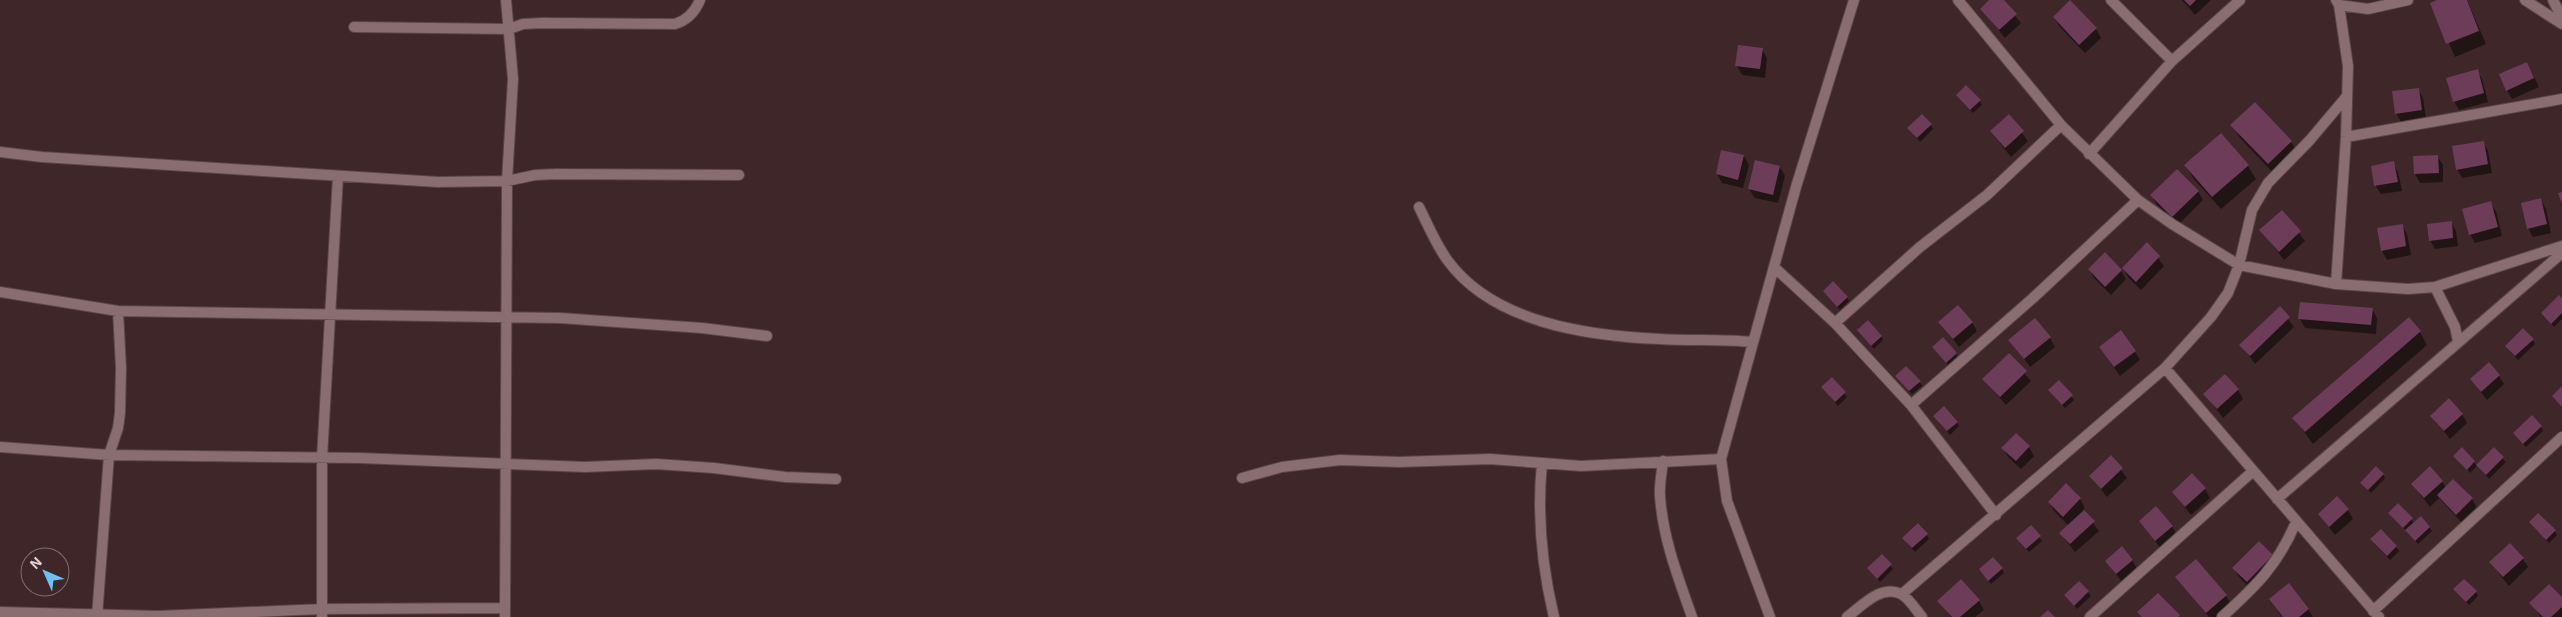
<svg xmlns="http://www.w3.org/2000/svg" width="2562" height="617" font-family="'Exo 2',sans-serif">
	<rect width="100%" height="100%" fill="#3e2629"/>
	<path fill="#0007" d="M1991,0H2002L2021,23L2005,38L1981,9Z
		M2182,0H2211L2195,15Z
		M2441,0H2467L2486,44L2455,57L2432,4Z
		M2054,17L2096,29L2101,38L2085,53L2059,26Z
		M1762,49L1767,58L1765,78L1742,75L1737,66Z
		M2527,63L2539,87L2512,99L2507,90Z
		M2477,70L2482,79L2488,102L2459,110L2454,101Z
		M2418,89L2423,98L2426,119L2401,122L2396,113Z
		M1957,95L1980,101L1982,105L1973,113Z
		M2009,116L2028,141L2011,157L1991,132Z
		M1931,125L1933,129L1920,142L1909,128Z
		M2232,125L2291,142L2299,155L2276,176L2240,138Z
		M2483,142L2488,151L2492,173L2462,178L2457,169Z
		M1744,156L1749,165L1743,188L1722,183L1717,174Z
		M2437,156L2443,165V182L2420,183L2415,174L2414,157Z
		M2393,163L2398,172L2402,191L2381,194L2375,185Z
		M2186,165L2248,166L2256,179L2221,209L2193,178Z
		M1780,167L1785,176L1778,203L1755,198L1749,189Z
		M2198,191L2203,200L2178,225L2157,205L2152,196Z
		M2541,200L2546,209L2551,233L2533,237L2528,228Z
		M2490,203L2496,211L2502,236L2475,243L2470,234Z
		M2282,212L2305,241L2284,260L2261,230Z
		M2451,222L2456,231L2458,246L2435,249L2430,240Z
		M2402,225L2407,234L2411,255L2387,260L2382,251Z
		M2147,244L2164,266L2141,290L2128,277L2123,268Z
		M2089,269L2121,271L2126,279L2111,295L2094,278Z
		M1824,291L1847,297L1849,301L1840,310Z
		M2562,300V319L2554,327L2542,313Z
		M2280,308L2294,327L2255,364L2241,345Z
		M2372,309L2377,318L2376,334L2305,328L2300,319Z
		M1940,322H1972L1977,331L1959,347Z
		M2420,332L2427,345L2313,444L2294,418Z
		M1861,334L1881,336L1883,340L1874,349Z
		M2050,338L2055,347L2030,367L2010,340Z
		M2533,340L2535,344L2518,360L2509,350Z
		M2100,347L2135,352L2140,360L2120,376Z
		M1933,348L1956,353L1958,358L1949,366Z
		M2009,355L2031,381L2006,405L1984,379Z
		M2499,376L2504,384L2487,400L2471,379Z
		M1832,379L1847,397L1838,406L1822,387Z
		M1899,380L1920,382L1922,386L1912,394Z
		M2059,382L2074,400L2065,408L2052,394Z
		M2238,390L2243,399L2223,418L2205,394Z
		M2462,414L2467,423L2450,439L2432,416Z
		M1935,416L1957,422L1959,426L1950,435Z
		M2541,427L2543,431L2526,447L2517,437Z
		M2029,447L2034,456L2021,469L2008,457L2003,448Z
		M2462,449L2477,466L2494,449L2506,462L2489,479L2478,465L2470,473L2455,456Z
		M2111,457L2127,478L2107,497L2090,476Z
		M2383,474L2385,478L2371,493L2362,483Z
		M2442,481L2446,488L2472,499L2477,508L2462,523L2439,498L2430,507L2412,484Z
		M2205,489L2210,498L2191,515L2173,492Z
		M2080,499L2085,508L2083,510L2099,531L2075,552L2061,534L2069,526L2054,511L2049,502Z
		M2398,505L2414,523L2429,527L2432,531L2418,544L2390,513Z
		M2348,510L2353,519L2335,535L2319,514Z
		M2140,521L2172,526L2177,535L2161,549Z
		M2530,523L2555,531L2557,535L2549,543Z
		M2381,530L2399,551L2390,560L2374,543Z
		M1927,535L1929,539L1915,552L1906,542Z
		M2039,537L2042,541L2029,552L2020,542Z
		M2259,543L2272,556L2253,591L2239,577L2234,568Z
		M1882,556L1893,569L1880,582L1868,568Z
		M2523,559L2528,567L2509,586L2490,562Z
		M2132,560L2137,569L2122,582L2106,561Z
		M2002,569L2004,573L1991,584L1983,574Z
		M2177,577L2226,596L2231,604L2216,617H2209Z
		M2079,582L2091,596L2077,609L2068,599Z
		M2455,589L2476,592L2478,596L2469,605Z
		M2562,599V617H2541L2531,603Z
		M2270,600L2308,609L2313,617H2282Z
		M1939,601H1979L1984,610L1975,617H1951Z"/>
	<path fill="#6c3c59" d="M1989,0H2004L2017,14L1999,30L1980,9Z
		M2070,0L2097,28L2079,45L2053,17Z
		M2184,0H2196L2190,6Z
		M2437,0H2467L2479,31L2446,44L2430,3Z
		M1738,45L1763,48L1760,69L1735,66Z
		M2527,62L2534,78L2506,91L2499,74Z
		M2478,69L2484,93L2453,102L2446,78Z
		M1966,85L1981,100L1970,110L1956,95Z
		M2419,88L2422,110L2395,114L2392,91Z
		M2255,102L2292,141L2268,164L2230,125Z
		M1922,114L1932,124L1917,138L1907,128Z
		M2009,114L2024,131L2005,148L1990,131Z
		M2221,133L2249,165L2212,197L2184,165Z
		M2484,141L2488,164L2456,170L2452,146Z
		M1721,150L1744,155L1738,180L1716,174Z
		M2438,155L2439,173L2414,174L2413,156Z
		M1755,160L1780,166L1773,195L1748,189Z
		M2394,161L2398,182L2374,186L2371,166Z
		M2177,169L2199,191L2172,217L2150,195Z
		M2562,192V204L2558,193Z
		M2541,198L2547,224L2527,229L2521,203Z
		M2491,201L2498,227L2469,235L2462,209Z
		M2282,210L2301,231L2279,252L2259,230Z
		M2452,221L2453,238L2429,241L2427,224Z
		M2403,224L2406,246L2381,251L2377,228Z
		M2147,242L2160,256L2136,282L2122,268Z
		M2105,252L2122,270L2105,287L2088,269Z
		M1833,281L1848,297L1837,307L1823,291Z
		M2559,295L2562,298V313L2551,324L2541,313Z
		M2300,302L2373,308L2371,325L2298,319Z
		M1958,305L1973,322L1953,339L1938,322Z
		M2280,306L2290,317L2250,356L2239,345Z
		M2409,317L2421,331L2305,432L2292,418Z
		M2035,318L2051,337L2024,359L2008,340Z
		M1868,320L1882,336L1871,346L1857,330Z
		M2523,328L2534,339L2515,356L2505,346Z
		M2121,330L2136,351L2114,367L2099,347Z
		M1943,337L1957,353L1946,363L1932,347Z
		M2009,353L2027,371L2000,397L1982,379Z
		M2489,362L2500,375L2481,392L2470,379Z
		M1906,366L1921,381L1909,391L1895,376Z
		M2225,374L2239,389L2217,409L2203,394Z
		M1832,377L1846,392L1835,402L1821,387Z
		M2059,380L2073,395L2062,405L2048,390Z
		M2562,386V407L2552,396Z
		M2449,398L2463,414L2444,431L2430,416Z
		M1944,406L1958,422L1947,431L1933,416Z
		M2532,415L2542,426L2523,444L2513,433Z
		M2016,433L2030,446L2016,461L2001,448Z
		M2462,447L2475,461L2467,470L2453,456Z
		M2494,447L2504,457L2486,475L2476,465Z
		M2111,455L2123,468L2101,489L2089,476Z
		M2376,466L2384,474L2368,490L2360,483Z
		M2430,466L2443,481L2424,498L2411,484Z
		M2192,473L2206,488L2185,507L2172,492Z
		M2453,479L2473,498L2456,515L2437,495Z
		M2066,483L2081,498L2063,517L2048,502Z
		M2337,496L2349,509L2329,527L2318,514Z
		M2398,503L2413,518L2403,528L2388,513Z
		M2156,506L2173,526L2155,541L2139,521Z
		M2084,510L2095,521L2070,544L2059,533Z
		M2538,513L2556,530L2546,540L2529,522Z
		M2421,516L2430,527L2415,541L2405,530Z
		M1918,523L1928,534L1912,548L1902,538Z
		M2031,525L2041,536L2026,549L2016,538Z
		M2381,529L2397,546L2387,556L2370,539Z
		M2259,541L2273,555L2247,582L2232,568Z
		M2510,543L2524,558L2503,577L2489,562Z
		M2122,546L2133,560L2116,574L2105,561Z
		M1882,554L1892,564L1877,579L1867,568Z
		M1993,557L2003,568L1988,581L1979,569Z
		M2196,559L2227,595L2206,613L2175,577Z
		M1961,579L1980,600L1960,617H1952L1937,601Z
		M2464,579L2477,591L2466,602L2453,589Z
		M2079,581L2089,591L2074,606L2064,595Z
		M2289,583L2309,609L2299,617H2283L2269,599Z
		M2549,584L2562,597V607L2551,617H2543L2529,603Z
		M2158,593L2180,615L2178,617H2142L2137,612Z
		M2048,610L2055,617H2040Z"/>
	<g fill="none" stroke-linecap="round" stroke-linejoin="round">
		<defs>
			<path id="street" d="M1958,0L2061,125L2138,200L2172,224L2239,265L2336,284L2408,289L2435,287L2562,246
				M2111,0L2172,61
				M2336,0L2339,5L2368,9L2408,0
				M2525,0L2562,24
				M2553,0L2562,18
				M354,27L509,29L523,24L542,23L675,24C688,20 695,12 700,0
				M2346,137L2562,99
				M0,152L42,157L438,182L507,181L535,175L556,174L739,175
				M2089,154L2172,61L2240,0
				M1419,207C1428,225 1436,245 1448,261C1494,323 1588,336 1660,339C1690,341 1721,339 1751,342
				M1774,267L1835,323L1911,405L1996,515
				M2336,284L2346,137L2348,66L2339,5
				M2435,287L2455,327L2458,341
				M0,292L118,311L560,318L702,328L767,336
				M1835,323L1920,247L1987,195L2061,125
				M2165,368L2379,617
				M1911,405L2033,298L2138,200
				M0,447L109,455L360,458L585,467L656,464L714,468L785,477L836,479
				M1663,461C1662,472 1659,485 1660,496C1663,539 1678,577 1692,617
				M1542,463C1537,514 1542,567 1554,617
				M1242,478L1282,467L1340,460L1399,462L1490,459L1581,466L1721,459
				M2277,499L2562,253
				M1902,594L2165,368L2211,317L2228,293L2239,265L2252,210L2268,183L2310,140L2347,96
				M2373,611L2562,437
				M0,612L158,616L322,609L505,608
				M97,617L109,455L118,428L120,413L121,368L118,311
				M322,617V458L338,176
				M505,617L507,181L513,79L506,0
				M1770,617L1727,501L1721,459L1796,187L1854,0
				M1847,617C1862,606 1881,584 1901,594C1909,598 1916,610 1922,617
				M2090,617L2252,472
				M2222,617C2256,586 2278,565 2296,522"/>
		</defs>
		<use href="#street" stroke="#5a4548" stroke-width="12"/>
		<use href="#street" stroke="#8a6d70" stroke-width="10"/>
	</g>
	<g transform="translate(45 572) rotate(315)"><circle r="24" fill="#3e2629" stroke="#806b6d"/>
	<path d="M0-4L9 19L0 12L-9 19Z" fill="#6cc3f2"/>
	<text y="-8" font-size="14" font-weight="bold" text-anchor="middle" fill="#e4d3d4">N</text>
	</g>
</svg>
